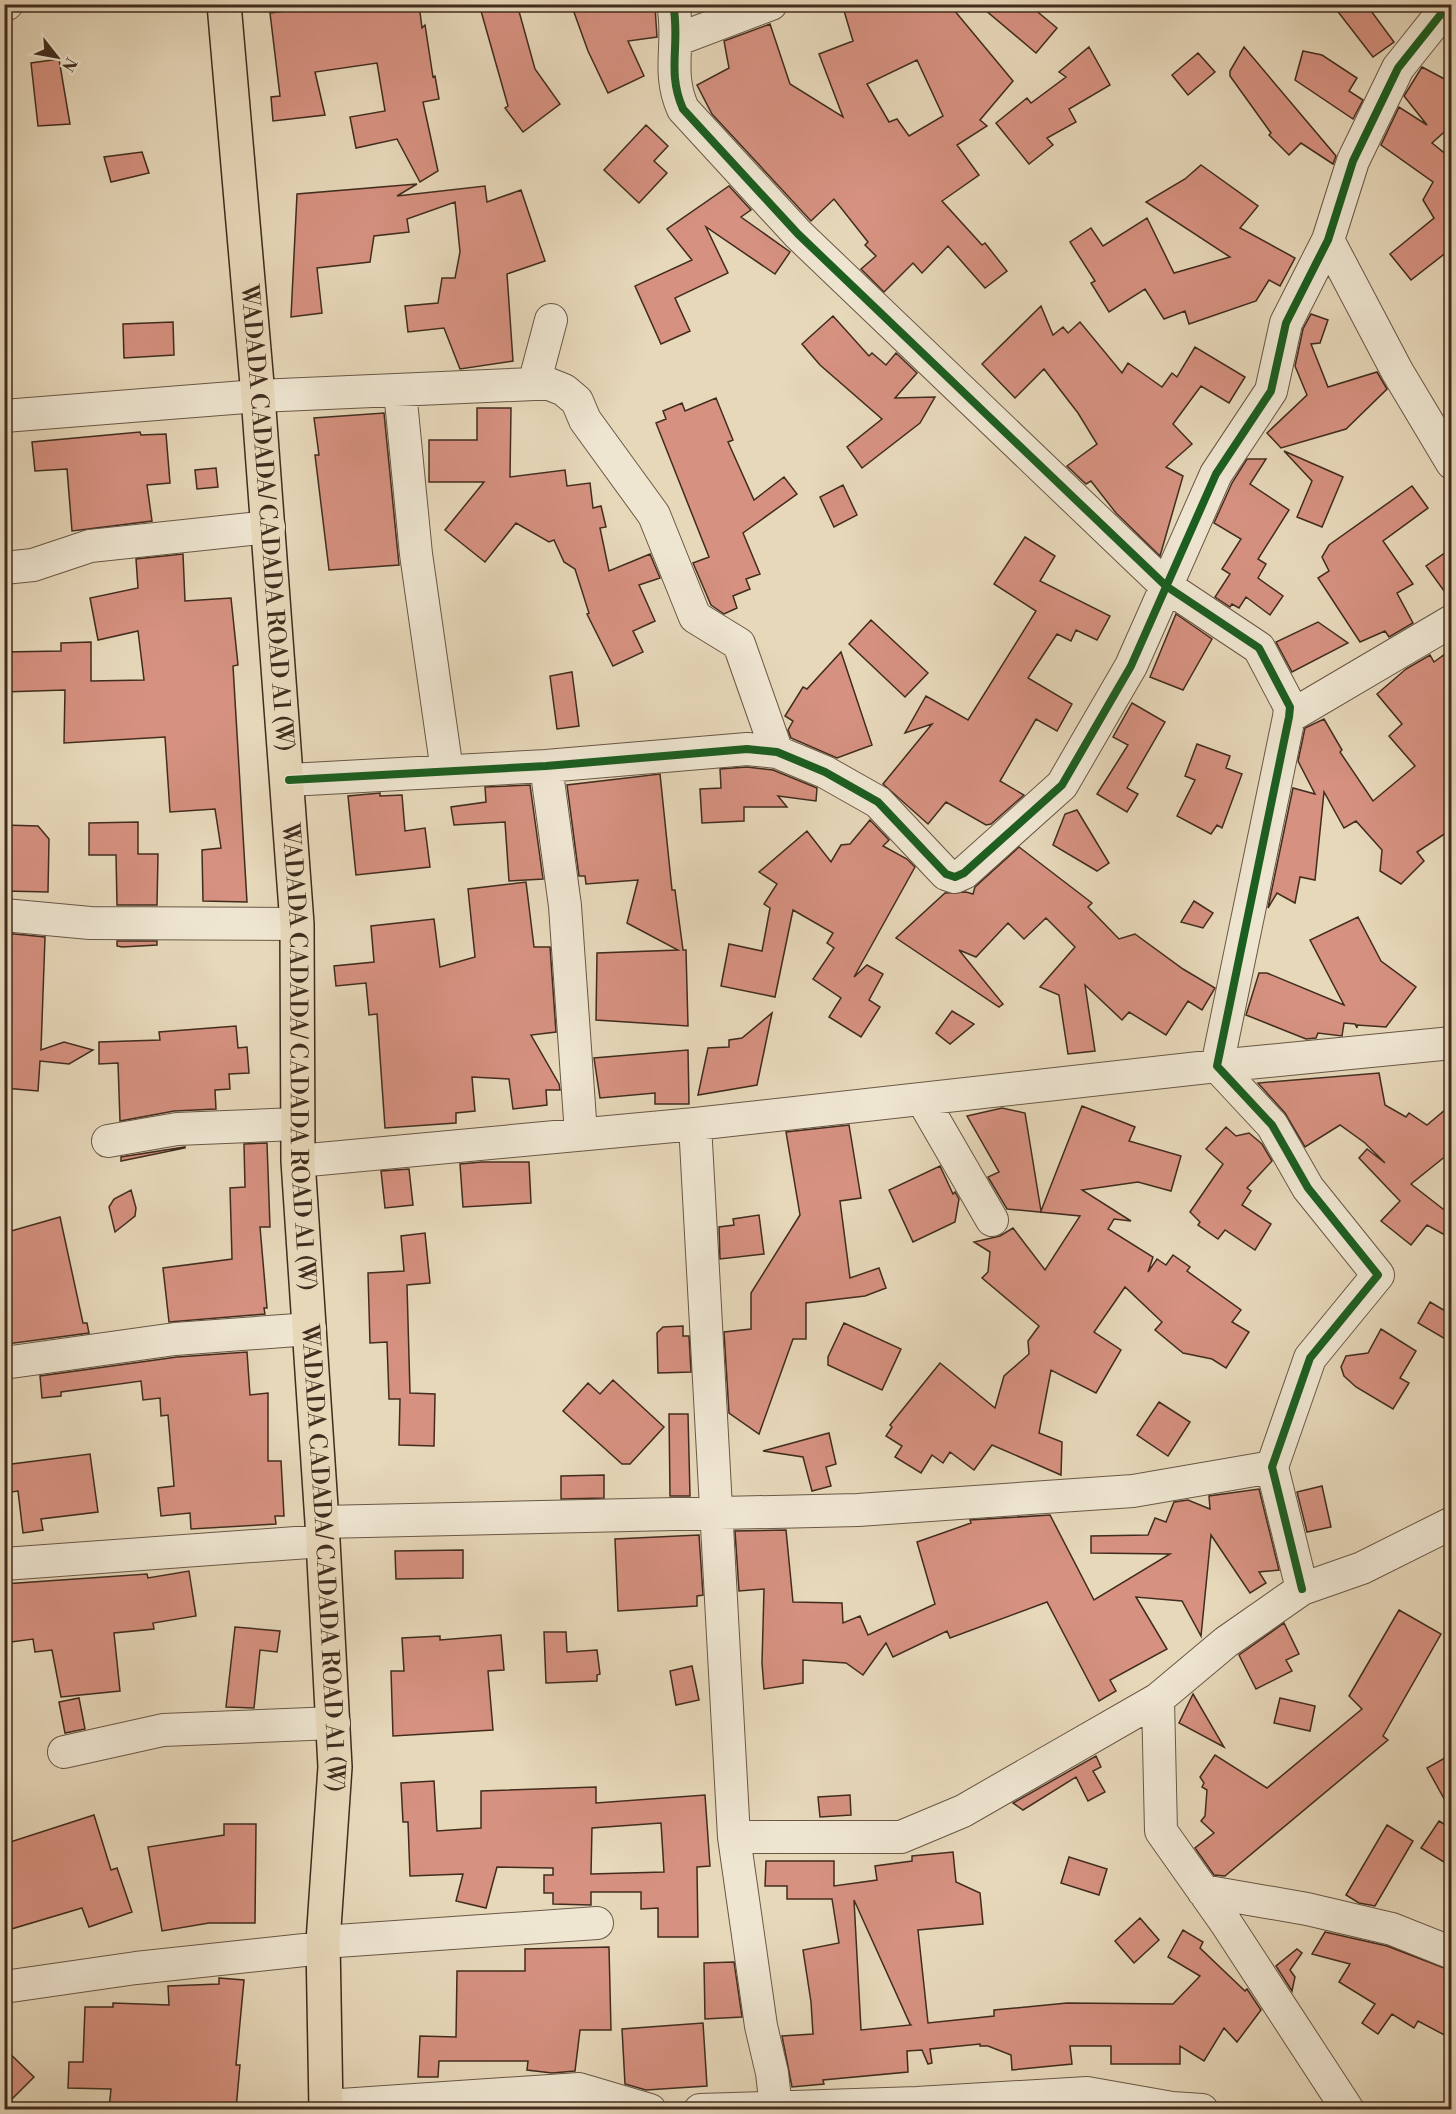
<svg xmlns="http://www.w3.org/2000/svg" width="1456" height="2114" font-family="'Libre Bodoni',serif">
	<rect width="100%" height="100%" fill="#e7d8ba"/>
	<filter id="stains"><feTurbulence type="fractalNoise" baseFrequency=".00333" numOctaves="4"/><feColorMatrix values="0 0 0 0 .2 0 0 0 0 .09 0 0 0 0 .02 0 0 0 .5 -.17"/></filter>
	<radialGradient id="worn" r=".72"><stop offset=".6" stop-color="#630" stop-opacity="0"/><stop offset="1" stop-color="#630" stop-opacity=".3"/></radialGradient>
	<path fill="#d69180" stroke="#412c1e" stroke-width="1.5" fill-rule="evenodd" d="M315,4H419L422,28L425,25L433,77L435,76L439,99L423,102L438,171L420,182L397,139L356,148L350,117L385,111L377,63L315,72L325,115L273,121L271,97L280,96L270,13L316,7Z
		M479,4H517L535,69L560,104L523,132L505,108L508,106Z
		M571,4L655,7L657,37L628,41L644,76L608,93L588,51Z
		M842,4H949L1013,81L980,120L987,126L957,145L979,175L942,201L982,245L985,243L1007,271L985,288L948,246L922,273L913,263L884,292L861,269L876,256L865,245L868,242L834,199L811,221L712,114L697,85L729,68L724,41L770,24L790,84L843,117L819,54L853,41ZM917,60L943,116L909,136L897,119L889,122L867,84Z
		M978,4H1028L1057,28L1036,53Z
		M1332,4H1366L1394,42L1373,57Z
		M1089,47L1110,85L1069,109L1076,122L1047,138L1053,145L1029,164L996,123L1027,98L1031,103L1066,77L1059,72Z
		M1244,47L1336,156L1333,164L1301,143L1289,155L1269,135L1271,133L1230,76V71Z
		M1303,51L1322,55L1357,78L1349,91L1363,100L1353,119L1295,80Z
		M1198,53L1215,72L1188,95L1172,75Z
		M59,59L70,124L38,126L31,63Z
		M1422,67L1452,83V125L1432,143L1447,155L1452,146V248L1411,280L1390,254L1434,218L1423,200L1433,182L1381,145L1399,107L1427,125L1404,96Z
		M646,125L668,146L654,161L667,173L639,203L604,170Z
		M142,152L149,173L111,182L104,157Z
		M1201,165L1258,206L1240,228L1295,258L1280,286L1269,280L1256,301L1189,324L1185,311L1164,319L1145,289L1109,312L1091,283L1095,281L1070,242L1091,228L1103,246L1147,218L1174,273L1230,257L1146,202L1185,179Z
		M417,184L397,196L485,186L487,202L521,190L545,261L507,274L513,361L460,369L444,328L408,332L405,306L438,303L442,278H455L460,252L455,202L407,219L409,232L374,236L370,262L317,268L322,313L291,317L297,194Z
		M729,186L751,210L741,217L790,252L775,274L706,227L728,273L675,298L690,331L661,344L635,286L692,260L667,229Z
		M1041,306L1053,335L1063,327L1068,333L1080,322L1122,373L1128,363L1162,387L1172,373L1177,377L1195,347L1245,377L1229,403L1201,386L1173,424L1192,444L1166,467L1183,476L1160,556L1116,513L1091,481L1086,484L1067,466L1097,444L1078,413L1044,369L1015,398L982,364Z
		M1311,314L1328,320L1320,343L1311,344L1328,387L1377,372L1387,389L1346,429L1281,448L1267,433L1307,395L1295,366L1303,329Z
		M833,316L869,356L872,353L886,365L896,353L917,373L895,398L935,397L920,423L862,468L847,447L882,419L820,365L802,344Z
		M173,322L174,355L124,358L123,324Z
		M716,398L733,440L728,442L754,500L784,477L797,494L743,533L760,574L746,579L750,589L733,596L737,608L724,614L711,605L693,563L709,557L656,423L666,419L663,411L682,403L685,411Z
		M477,408H511L510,477L565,470L567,486L590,483L593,508L601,506L606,527L600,528L609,571L650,554L660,578L639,585L655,621L633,631L643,652L613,666L587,614L589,613L575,569L564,562L554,540L549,542L516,523L485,562L445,530L484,482H429V440H477Z
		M384,413L399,565L329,570L315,455H319L314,418Z
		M140,432L141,435L166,434L170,483L147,485L152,521L72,531L67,469L35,471L32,442Z
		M1284,451L1343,477L1322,527L1297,517L1312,481Z
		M1247,459H1266L1250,484L1289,510L1258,559L1266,564L1258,578L1283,596L1270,615L1246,597L1239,608L1232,604L1230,607L1215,597L1230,574L1222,569L1241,539L1214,523L1232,483Z
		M216,468L218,487L197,489L195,470Z
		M843,485L857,515L834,527L820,497Z
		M1412,486L1428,508L1383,541L1413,584L1397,593L1413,623L1389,637L1385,631L1360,642L1318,578L1329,571L1322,557L1329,545Z
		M1025,537L1055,556L1040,581L1110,616L1097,640L1076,630L1071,641L1057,634L1028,678L1072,704L1057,731L1036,719L1000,781L1024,795L991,824L986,825L946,802L928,824L883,784L932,724L905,733L926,696L968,720L1036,611L994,584Z
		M1452,548V602L1426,566Z
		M183,554L185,601L231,598L238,665L233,666L247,902L203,901L202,850L221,848L215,809L170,812L165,737L64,743L65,690L4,692V652L61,651V643L91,642V681L144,680L138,631L98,640L90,598L138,588L136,559Z
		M1176,614L1212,639L1183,690L1150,677Z
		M871,620L928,673L905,697L849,644Z
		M1318,622L1348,643L1292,672L1276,642Z
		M1452,649V829L1417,852L1424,861L1401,884L1380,871L1382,850L1356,821L1344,828L1324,792L1315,880L1300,877L1295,903L1277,893L1268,908L1293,788L1315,794L1298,761L1305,728L1324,719L1342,750L1340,752L1373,801L1415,766L1389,736L1402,724L1377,694L1406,669L1430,655L1434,662Z
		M841,652L872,745L837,758L791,738L788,730L793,721L785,716L803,687L807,689Z
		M572,672L579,726L557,729L550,676Z
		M1132,703L1165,722L1127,788L1138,794L1127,812L1097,794L1128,745L1113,737Z
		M1197,744L1230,756L1226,768L1242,774L1222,828L1217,825L1211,834L1177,816L1195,780L1185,776Z
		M747,767L773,770L817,788L816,801L778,796L787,807H744V821L702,823L700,789L721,788L720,769Z
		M660,774L672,890H675L683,950H686L688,1026L596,1020L597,953L678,950L627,923L638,880L586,884L585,876H579L567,785Z
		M530,785L543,879L509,881L505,822L454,825L451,807L486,802L485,787Z
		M380,793V796L402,795L405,831L425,828L430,867L356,875L348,796Z
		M1077,810L1109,863L1097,871L1053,845L1065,814Z
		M870,820L889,840L883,846L907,859L915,867L854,977L867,965L883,974L869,1000L880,1007L861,1037L829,1017L841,998L813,979L834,948L827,943L833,933L793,910L775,997L721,986L729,944L762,951L770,908L764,904L777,884L759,872L807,831L831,862L841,845L850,844Z
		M138,822V854H158L157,905H117L116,855H89V823Z
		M4,825L38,826L49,839L48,892L4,891Z
		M1019,847L1092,903L1088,907L1119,939L1135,934L1183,969L1215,988L1202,1010L1188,1001L1166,1035L1129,1012L1122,1020L1085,985L1095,1051L1068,1054L1059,995L1040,987L1075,947L1046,918L1024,939L1008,923L976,957L959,950L1003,1004L999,1007L896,938L945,893L966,892L973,894L975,887Z
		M526,882L534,947H550L556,1032L531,1035L559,1084L560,1090H546L547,1105L513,1109L509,1079L472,1077L475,1111L456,1113V1123L385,1128L377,1014L369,1015L366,983L336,986L334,966L374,962L371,926L434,919L440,967L475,957L468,889Z
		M1194,901L1213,913L1203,928L1181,922Z
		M1358,917L1381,961L1416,987L1386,1027L1357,1025V1028L1355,1024L1344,1023L1342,1036L1318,1033L1316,1038L1306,1039L1246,1015L1259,973H1267L1344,1005L1310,940Z
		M4,933L45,937L41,1050L64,1042L93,1050L69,1064L40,1061L38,1091L4,1088Z
		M117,941H157V945L122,947L117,946Z
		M952,1011L974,1024L950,1044L936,1033Z
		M772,1013L757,1085L698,1095L708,1048L729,1047V1040L742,1038Z
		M236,1026L238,1048L247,1047L249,1073L229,1074L230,1089L215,1090L216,1109L174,1111L120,1121L118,1063L99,1064V1042L160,1040L159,1032Z
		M688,1050L689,1104H655V1093L600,1098L594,1058Z
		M1379,1073L1385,1105L1406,1117L1409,1113L1427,1125L1452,1104V1151L1411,1184L1452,1216V1239L1427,1225L1411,1245L1381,1221L1400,1201L1359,1158L1367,1149L1385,1163L1365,1143L1340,1125L1305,1147L1285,1113L1258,1083Z
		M1082,1106L1135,1127L1129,1141L1181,1156L1171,1191L1138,1182L1082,1190L1131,1221L1114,1219L1108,1229L1153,1257L1148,1272L1157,1259L1166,1265L1173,1255L1190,1267L1187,1271L1241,1310L1232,1322L1249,1332L1226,1368L1212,1359L1183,1353L1155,1330L1162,1322L1125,1287L1094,1332L1121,1350L1096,1393L1051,1370L1039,1433L1062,1442L1061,1475L992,1445L974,1470L950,1452L943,1463L932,1455L921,1473L895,1457L902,1446L886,1436L892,1427L890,1425L940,1363L995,1408L1004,1376L1029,1354L1028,1341L1039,1326L982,1278L988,1272L990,1252L974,1242L1000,1236L1013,1228L1045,1270L1080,1216L1007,1209L988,1177L999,1172L967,1116L1002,1108L1025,1113L1041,1211Z
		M849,1125L861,1198L840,1201L850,1278L879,1268L886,1288L865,1296L806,1303V1339H793L759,1434L729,1413L724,1332L751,1329V1293L800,1215L786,1132Z
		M1226,1127L1236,1136L1249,1133L1262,1144L1272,1161L1247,1188L1251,1191L1242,1205L1271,1224L1255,1250L1225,1230L1218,1239L1198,1225L1200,1222L1190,1212L1223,1164L1206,1149Z
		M267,1143L270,1227H260L267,1308H264L265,1314L169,1322L163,1268L232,1259L230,1188L245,1187L244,1144Z
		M185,1147V1148L121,1161V1157Z
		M482,1162H529L531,1203L463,1207L460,1164Z
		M940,1166L953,1194L955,1192L959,1199L955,1222L913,1242L889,1190Z
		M409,1169L413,1205L385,1208L381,1171Z
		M131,1190L136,1208L135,1216L115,1232L109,1207L114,1199Z
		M759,1215L764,1254L720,1259L719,1227L734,1225L733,1219Z
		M60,1217L83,1323H87L89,1333L7,1344L4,1233Z
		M425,1233L430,1283L407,1285L410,1393L435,1394L434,1446L399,1445L400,1399H389L387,1342L370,1343L368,1273L404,1271L401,1236Z
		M1430,1302L1452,1315V1343L1418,1323Z
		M844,1323L901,1349L882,1390L828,1365V1357Z
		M683,1326V1336H689L691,1372L658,1373L657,1333L663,1327Z
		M1381,1329L1416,1351L1400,1378L1409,1383L1393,1409L1356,1387L1344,1376L1341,1367L1346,1356L1368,1353Z
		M247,1352L250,1395L268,1393V1461H281L284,1516H275L276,1524L191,1529L190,1513L161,1516L158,1488L174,1486L168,1415L161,1416L160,1398L143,1400L141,1381L61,1392V1396L42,1398L40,1376L177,1357Z
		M613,1380L664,1427L630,1464H622L563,1411L588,1383L600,1394Z
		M1159,1402L1190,1422L1168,1456L1137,1435Z
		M669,1414H688L690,1496H670Z
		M829,1433L836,1464L826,1467L831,1486L812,1491L803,1457L763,1451Z
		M90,1454L98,1512L41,1519L43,1530L23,1533L18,1491L4,1493V1465Z
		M604,1475V1498L561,1499V1476Z
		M1322,1486L1331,1527L1307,1532L1297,1492Z
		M1259,1489L1279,1570L1259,1572L1266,1583L1250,1593L1211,1535L1201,1636L1182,1601L1136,1597L1167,1649L1110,1680L1116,1691L1099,1701L1047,1602L950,1638L947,1631L893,1657L886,1643L863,1675L846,1663L803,1660V1683L764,1689L762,1663L764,1589L739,1591L735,1531L786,1530L793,1602L842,1603L843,1623L860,1616L868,1635L935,1604L917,1542L971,1523L970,1520L1050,1515L1094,1600L1170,1554L1091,1553V1536L1148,1535L1155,1518L1166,1522L1174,1502L1188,1500L1210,1509L1209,1496Z
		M699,1535L703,1595L697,1596V1606L618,1611L615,1539Z
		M463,1550V1578L396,1579L395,1551Z
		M189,1571L196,1616L153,1623L154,1629L114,1633L120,1691L61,1697L52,1650L35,1652L33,1639L4,1643V1584L147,1574L148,1578Z
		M1399,1610L1441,1634L1383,1736L1388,1740L1225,1876L1214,1875L1195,1848L1214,1833L1201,1821L1205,1816L1207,1790L1202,1787L1204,1783L1200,1777L1215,1755L1267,1788L1362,1709L1349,1696Z
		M1284,1623L1299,1654L1286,1660L1292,1671L1256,1689L1239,1655Z
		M235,1627L280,1631L277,1652L260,1650L254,1708L226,1707Z
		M544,1632H566L567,1652L597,1650L600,1674L597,1675V1681L546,1683Z
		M501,1635L504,1670L488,1671L493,1730L393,1736L391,1671H404L402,1638L440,1636V1640Z
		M692,1666L699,1700L676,1705L670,1671Z
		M1193,1694L1224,1747L1179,1723Z
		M79,1698L85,1729L65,1733L59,1702Z
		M1280,1698L1315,1706L1310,1731L1274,1723Z
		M1452,1754V1813L1427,1768Z
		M1096,1756L1101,1767L1093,1771L1105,1792L1088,1801L1076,1777L1023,1810L1013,1803Z
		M434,1781L437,1831L481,1828V1791L596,1787V1803L705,1795L710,1866L697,1867L698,1937H658V1908L641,1909V1892H591V1905L553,1904V1893H544V1875H553V1868L497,1867L486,1908L456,1901L463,1874L410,1876L408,1822H403L401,1783ZM661,1823L664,1872L591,1874L592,1828Z
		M850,1795L851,1815L820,1817L818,1797Z
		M94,1815L111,1870L117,1868L132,1912L89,1927L82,1908L8,1930L4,1919V1844Z
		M1439,1821L1452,1829V1867L1421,1848Z
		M224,1824H256L255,1923H209L162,1931L148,1847L224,1835Z
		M1387,1825L1413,1841L1375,1906L1359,1903L1346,1895Z
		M953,1852L956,1882L980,1893L983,1924L918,1930L928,2023L994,2016V2010L1067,2003L1173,2004L1200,1976L1168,1957L1183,1930L1203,1942L1200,1948L1245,1991L1247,1989L1261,2010L1237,2042L1224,2028L1204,2061L1180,2046V2064H1111V2046H1070L1072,2064L1012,2070L1011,2055L988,2046H980V2044L930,2049L932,2063L928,2064L922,2050L907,2051L908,2072L823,2080L824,2084L792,2087L782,2036L813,2034L811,2002L803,1950L839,1943L832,1899H787V1886H765L766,1861H834V1886L877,1880L875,1866L912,1861V1856ZM854,1900L910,2024L911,2025L861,2030Z
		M1069,1857L1107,1869L1099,1895L1061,1883Z
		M1140,1918L1159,1940L1134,1963L1115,1941Z
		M1325,1932L1387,1946L1452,1971V2039L1418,2021L1414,2028L1392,2014L1378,2034L1362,2023L1375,2004L1339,1982L1350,1964L1312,1954Z
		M609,1947L611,2030H580L575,2071L552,2073L527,2070L528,2061H439L438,2077H418L420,2036L456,2037L457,1971H525V1949Z
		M1297,1949L1302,1953L1290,1970L1295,1977L1292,1991L1276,1966Z
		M734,1962L742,2017L705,2019L704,1963Z
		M219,1978L244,1980L236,2065H240L236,2109H109L111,2089L68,2088L69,2062H83L85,2007H113V2003L169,2005L168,1986L219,1984Z
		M703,2023L707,2086L646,2090L625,2084L622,2029Z
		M4,2048L34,2077L4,2107Z"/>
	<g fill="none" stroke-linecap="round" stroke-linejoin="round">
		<defs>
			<path id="minor" d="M673,4C681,43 666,71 683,109L798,234L1166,586L1259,648L1290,707L1289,717L1217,1066L1272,1125L1308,1188L1378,1275L1310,1358L1272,1467L1302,1589
				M4,5L7,4
				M676,40L771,4
				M1328,240L1397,371L1452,463
				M534,384H549L564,390L577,401L585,420L654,515L695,617L739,644L777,752
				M400,391L416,554L447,771
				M4,416L258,396L534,384L551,320
				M4,568L33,565L90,546L269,527
				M1289,717L1452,621
				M546,766L565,906L581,1134
				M289,780L546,766L747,749L777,752L825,772L878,802L946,874L955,877L964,873L1062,785L1131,666L1216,474L1271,391L1286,323L1328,240L1353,161L1398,68L1449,4
				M4,915L90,923L297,924
				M922,1099L992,1220
				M695,1124L734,1837L761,2026L772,2073L776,2108
				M108,1141L177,1129L296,1124
				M298,1161L695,1124L1217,1066L1452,1043
				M4,1363L175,1339L310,1329
				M322,1522L858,1510L1133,1491L1272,1467
				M4,1564L323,1541
				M1158,1699L1161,1831L1226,1923L1348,2110
				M64,1752L163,1730L334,1723
				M734,1837H901L963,1811L1158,1699L1226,1642L1302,1589L1362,1568L1452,1523
				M1203,1891L1307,1909L1392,1929L1452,1953
				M323,1942L597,1923
				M4,1987L136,1968L323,1948
				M326,2106L579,2089L650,2110
				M700,2110L917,2103L1087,2093L1172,2108L1202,2110"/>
			<g id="major">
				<path id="s1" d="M224,4L258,396L297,924L298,1161L322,1522L335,1767L323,1942L326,2110"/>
			</g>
		</defs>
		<use href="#minor" stroke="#6a5745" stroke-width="34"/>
		<use href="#major" stroke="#412c1e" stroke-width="36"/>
		<use href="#minor" stroke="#efe6d2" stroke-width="32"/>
		<use href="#major" stroke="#e7d8ba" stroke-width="33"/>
		<defs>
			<path id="cycleway" d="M673,4C681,43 666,71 683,109L798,234L1166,586L1259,648L1290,707L1289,717L1217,1066L1272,1125L1308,1188L1378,1275L1310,1358L1272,1467L1302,1589
				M289,780L546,766L747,749L777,752L825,772L878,802L946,874L955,877L964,873L1062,785L1131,666L1216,474L1271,391L1286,323L1328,240L1353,161L1398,68L1449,4"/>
		</defs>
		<use href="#cycleway" stroke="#efe6d2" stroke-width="11"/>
		<use href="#cycleway" stroke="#1b5e20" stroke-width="8"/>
	</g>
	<g text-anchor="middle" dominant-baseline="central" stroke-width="4.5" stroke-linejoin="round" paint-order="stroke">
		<g font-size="24" fill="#412c1e" stroke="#efe6d2">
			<text stroke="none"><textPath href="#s1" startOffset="516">WADADA CADADA/ CADADA ROAD A1 (W)</textPath></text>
			<text stroke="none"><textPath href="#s1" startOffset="1056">WADADA CADADA/ CADADA ROAD A1 (W)</textPath></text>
			<text stroke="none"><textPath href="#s1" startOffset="1558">WADADA CADADA/ CADADA ROAD A1 (W)</textPath></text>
		</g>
	</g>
	<rect width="1456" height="2114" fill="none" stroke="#e7d8ba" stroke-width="24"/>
	<rect x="6" y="6" width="1444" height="2102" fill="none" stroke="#412c1e" stroke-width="3"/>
	<rect x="12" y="12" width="1432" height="2090" fill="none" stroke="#412c1e" stroke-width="1.5"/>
	<g transform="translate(57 57) rotate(121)" stroke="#efe6d2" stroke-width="4.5" paint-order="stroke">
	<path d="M0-4.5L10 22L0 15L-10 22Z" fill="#412c1e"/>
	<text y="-9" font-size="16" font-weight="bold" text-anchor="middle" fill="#412c1e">N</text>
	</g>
	<rect width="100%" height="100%" filter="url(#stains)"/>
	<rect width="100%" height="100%" fill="url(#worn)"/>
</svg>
